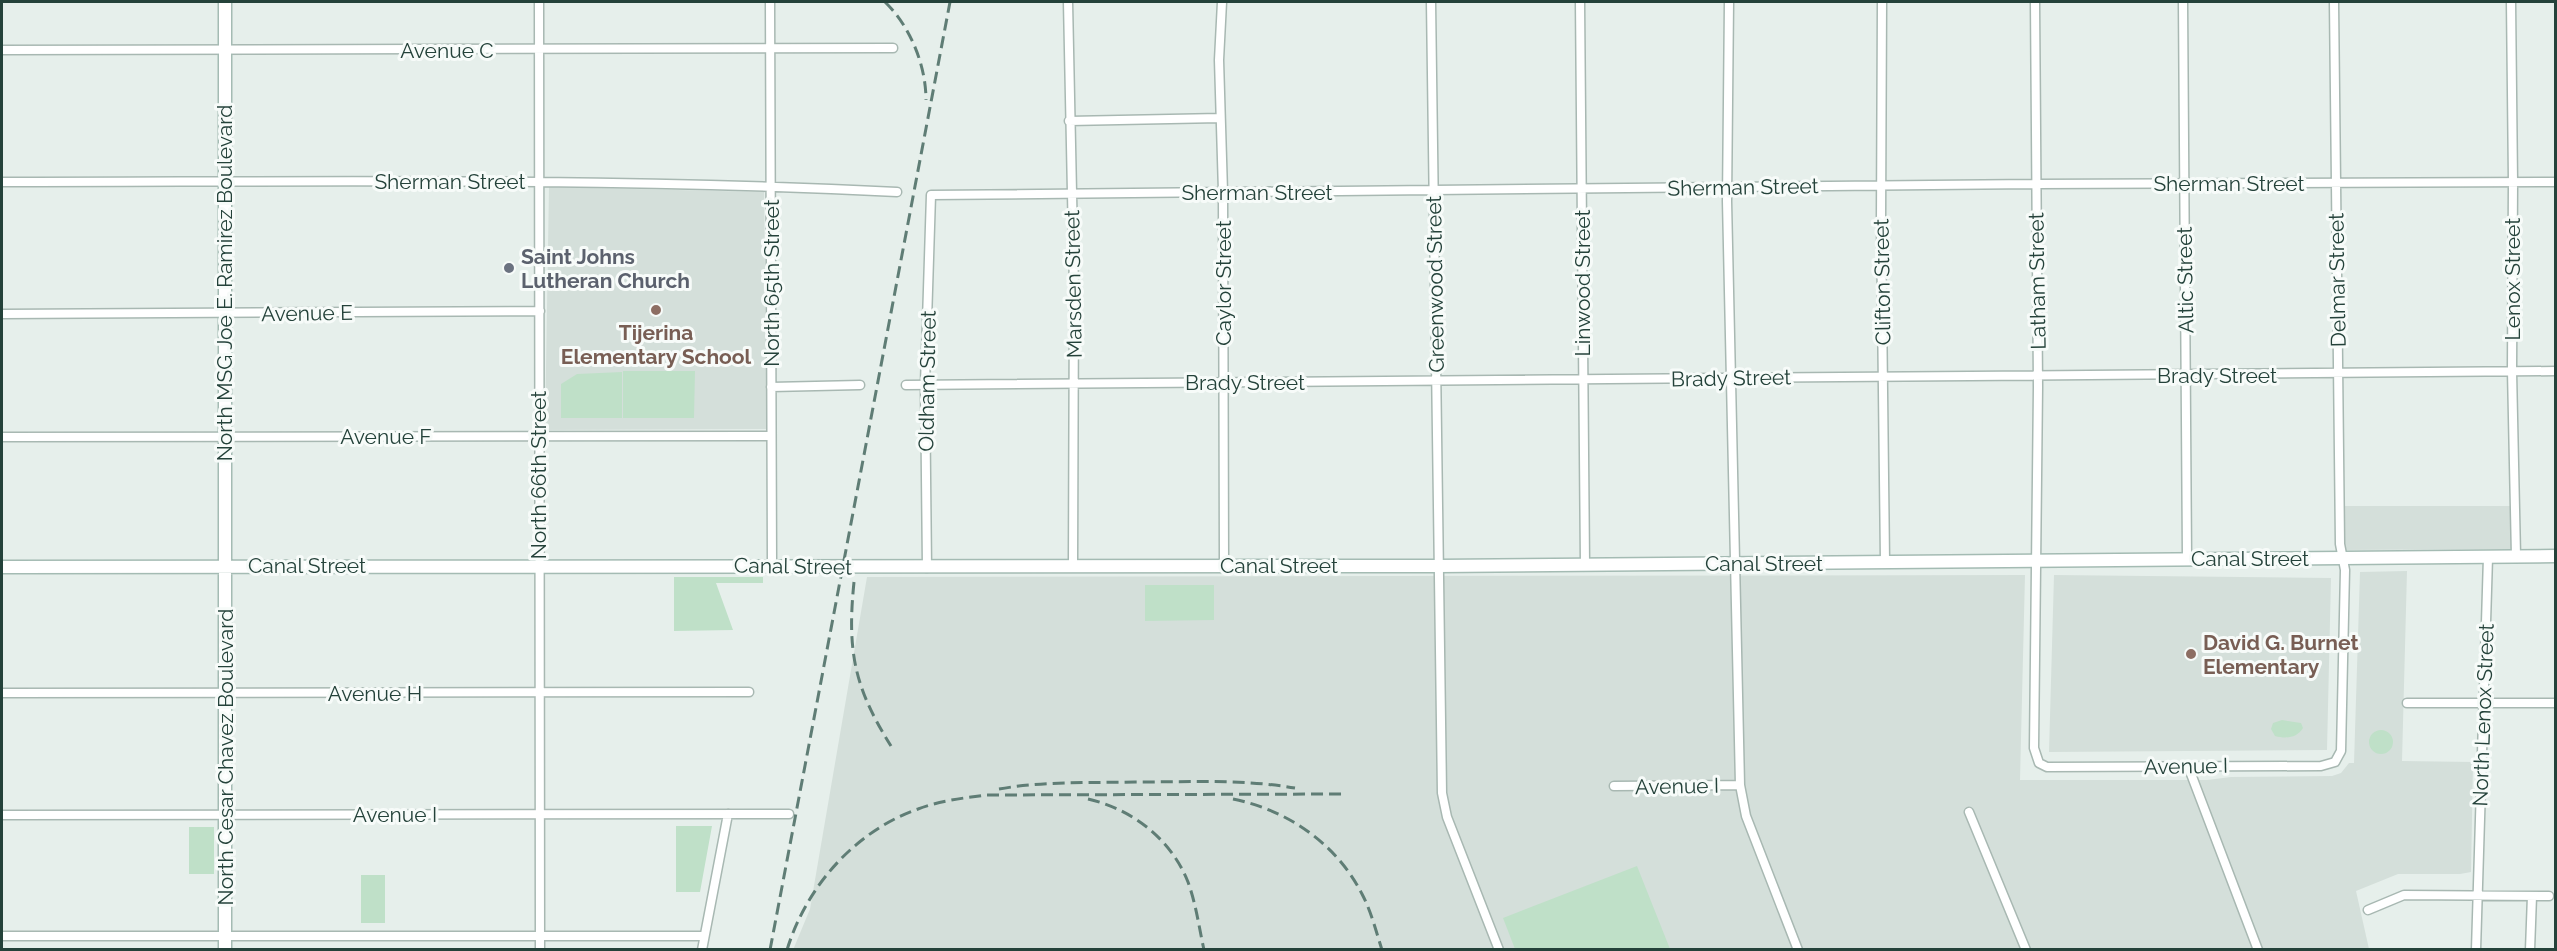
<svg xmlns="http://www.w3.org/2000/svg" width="2557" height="951" font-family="Raleway,sans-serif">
	<rect width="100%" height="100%" fill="#e6efeb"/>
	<path fill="#d4dfda" d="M549,187L764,192L767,429L545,430Z
		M2344,506H2511V549L2344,550Z
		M2407,571L2402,761L2473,762L2471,872L2460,874H2398L2356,891L2369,949L793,950L810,909L867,577L2025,575L2020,780H2207L2231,777L2332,776L2341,773L2349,763H2354L2360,572Z
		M2054,575L2331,578L2327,750L2049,752Z"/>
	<path fill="#bfe0c8" d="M623,371H695L694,418H623Z
		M622,372V418H561V384L577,374Z
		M674,577H763V583H716L733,630L674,631Z
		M1145,585H1214V620L1145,621Z
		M2282,720L2301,723L2303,728C2297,738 2286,739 2275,736L2271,729L2273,723Z
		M2369 742a12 12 0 1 1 24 0a12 12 0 1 1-24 0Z
		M676,826H712L700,892H676Z
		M189,827H214V874H189Z
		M1637,866L1670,949H1515L1503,918Z
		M361,875H385V923H361Z"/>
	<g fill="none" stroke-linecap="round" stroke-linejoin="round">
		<defs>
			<path id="street" d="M539,2L540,950
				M770,2L772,565
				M1068,2L1074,288L1073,566
				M1222,2L1219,60L1223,192L1224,565
				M1431,2L1442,793L1447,817L1499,950
				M1580,2L1585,565
				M1729,2L1727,201L1740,785L1746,816L1798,950
				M1882,2L1881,220L1885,562
				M2035,2L2038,387L2034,748L2039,763L2047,767L2321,766L2335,762L2341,751L2345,570L2340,544L2334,2
				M2183,2L2187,558
				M2511,2L2513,182L2512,371L2516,556
				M2,50L893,48
				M1069,121L1220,118
				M2,182C300,182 599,177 897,192
				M2,314L540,311
				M906,385L2556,371
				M771,387L860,385
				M2,437L771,436
				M927,568L925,384L931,195L2036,184L2556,182
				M2,693L749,692
				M2407,703H2556
				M2188,766L2258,950
				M1614,786L1740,785
				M1969,812L2026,950
				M2,815L789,814
				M2368,910L2404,895L2549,896
				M2,936H704
				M702,950L728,814
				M2476,950L2488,557
				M2530,950L2532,896"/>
			<path id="secondary" d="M2,567L1439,566L2556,556
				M225,950V2"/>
		</defs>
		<use href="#street" stroke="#a8b8b2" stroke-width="11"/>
		<use href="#secondary" stroke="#a4bbb3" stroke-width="15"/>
		<use href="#street" stroke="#fff" stroke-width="8"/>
		<use href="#secondary" stroke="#fff" stroke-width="12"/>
		<path stroke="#5f7d75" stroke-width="3" stroke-dasharray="12 6" stroke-linecap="butt" d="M885,2C910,26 926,65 926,100
			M854,582C847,651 854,687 891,746
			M999,789C1044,781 1089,783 1135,782C1189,782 1242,779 1295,788
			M1088,799C1132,809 1171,839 1188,882C1196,904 1199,927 1204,950
			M1233,799C1287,810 1336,843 1362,894C1371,911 1376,931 1382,950
			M770,950L950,2
			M787,950C806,887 855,831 918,809C939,801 963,798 986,795L1347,794"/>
	</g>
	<circle fill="#6b7280" stroke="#f7fbf9" stroke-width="2" cx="509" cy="268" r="6"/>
	<g fill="#8d6e63" stroke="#f7fbf9" stroke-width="2">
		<circle cx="656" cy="310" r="6"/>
		<circle cx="2191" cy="654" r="6"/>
	</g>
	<g text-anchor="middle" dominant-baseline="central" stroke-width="6" stroke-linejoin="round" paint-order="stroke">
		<g font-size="21" fill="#24423a" stroke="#f7fbf9">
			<text x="447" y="50">Avenue C</text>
			<text x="450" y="181">Sherman Street</text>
			<text x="2229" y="183">Sherman Street</text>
			<text transform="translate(1743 187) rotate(-1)">Sherman Street</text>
			<text x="1257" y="192">Sherman Street</text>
			<text transform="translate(2512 279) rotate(-90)">Lenox Street</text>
			<text transform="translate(2185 280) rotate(-91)">Altic Street</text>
			<text transform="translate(2337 280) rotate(-91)">Delmar Street</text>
			<text transform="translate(2037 281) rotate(-91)">Latham Street</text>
			<text transform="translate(1882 282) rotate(-91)">Clifton Street</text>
			<text transform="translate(224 283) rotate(-90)">North MSG Joe E. Ramirez Boulevard</text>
			<text transform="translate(771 283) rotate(-90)">North 65th Street</text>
			<text transform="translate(1223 283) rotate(-90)">Caylor Street</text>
			<text transform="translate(1582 283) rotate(-90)">Linwood Street</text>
			<text transform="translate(1073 284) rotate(-91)">Marsden Street</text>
			<text transform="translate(1435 284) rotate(-91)">Greenwood Street</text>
			<text transform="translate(307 313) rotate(-1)">Avenue E</text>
			<text x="2217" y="375">Brady Street</text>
			<text transform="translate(1731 378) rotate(-1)">Brady Street</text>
			<text transform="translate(927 381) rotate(-89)">Oldham Street</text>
			<text x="1245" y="382">Brady Street</text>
			<text x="386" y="436">Avenue F</text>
			<text transform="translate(538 475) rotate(-90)">North 66th Street</text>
			<text x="2250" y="558">Canal Street</text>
			<text x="1764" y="563">Canal Street</text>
			<text x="307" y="565">Canal Street</text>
			<text x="1279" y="565">Canal Street</text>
			<text transform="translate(793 566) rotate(1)">Canal Street</text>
			<text x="375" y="693">Avenue H</text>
			<text transform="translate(2483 715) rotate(-88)">North Lenox Street</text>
			<text transform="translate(225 757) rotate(-90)">North Cesar Chavez Boulevard</text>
			<text transform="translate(2186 766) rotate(-1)">Avenue I</text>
			<text transform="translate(1677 786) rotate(-1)">Avenue I</text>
			<text x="395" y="814">Avenue I</text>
		</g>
		<g font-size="21" font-weight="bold" fill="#5b616d" stroke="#f7fbf9" text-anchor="start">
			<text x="521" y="256">Saint Johns<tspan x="521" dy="24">Lutheran Church</tspan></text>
		</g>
		<g font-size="21" font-weight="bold" fill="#785e54" stroke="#f7fbf9">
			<text x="656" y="332">Tijerina<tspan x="656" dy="24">Elementary School</tspan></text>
			<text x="2203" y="642" text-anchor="start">David G. Burnet<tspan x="2203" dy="24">Elementary</tspan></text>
		</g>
	</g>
	<rect width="2557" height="951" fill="none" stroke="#24423a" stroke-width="6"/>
</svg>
